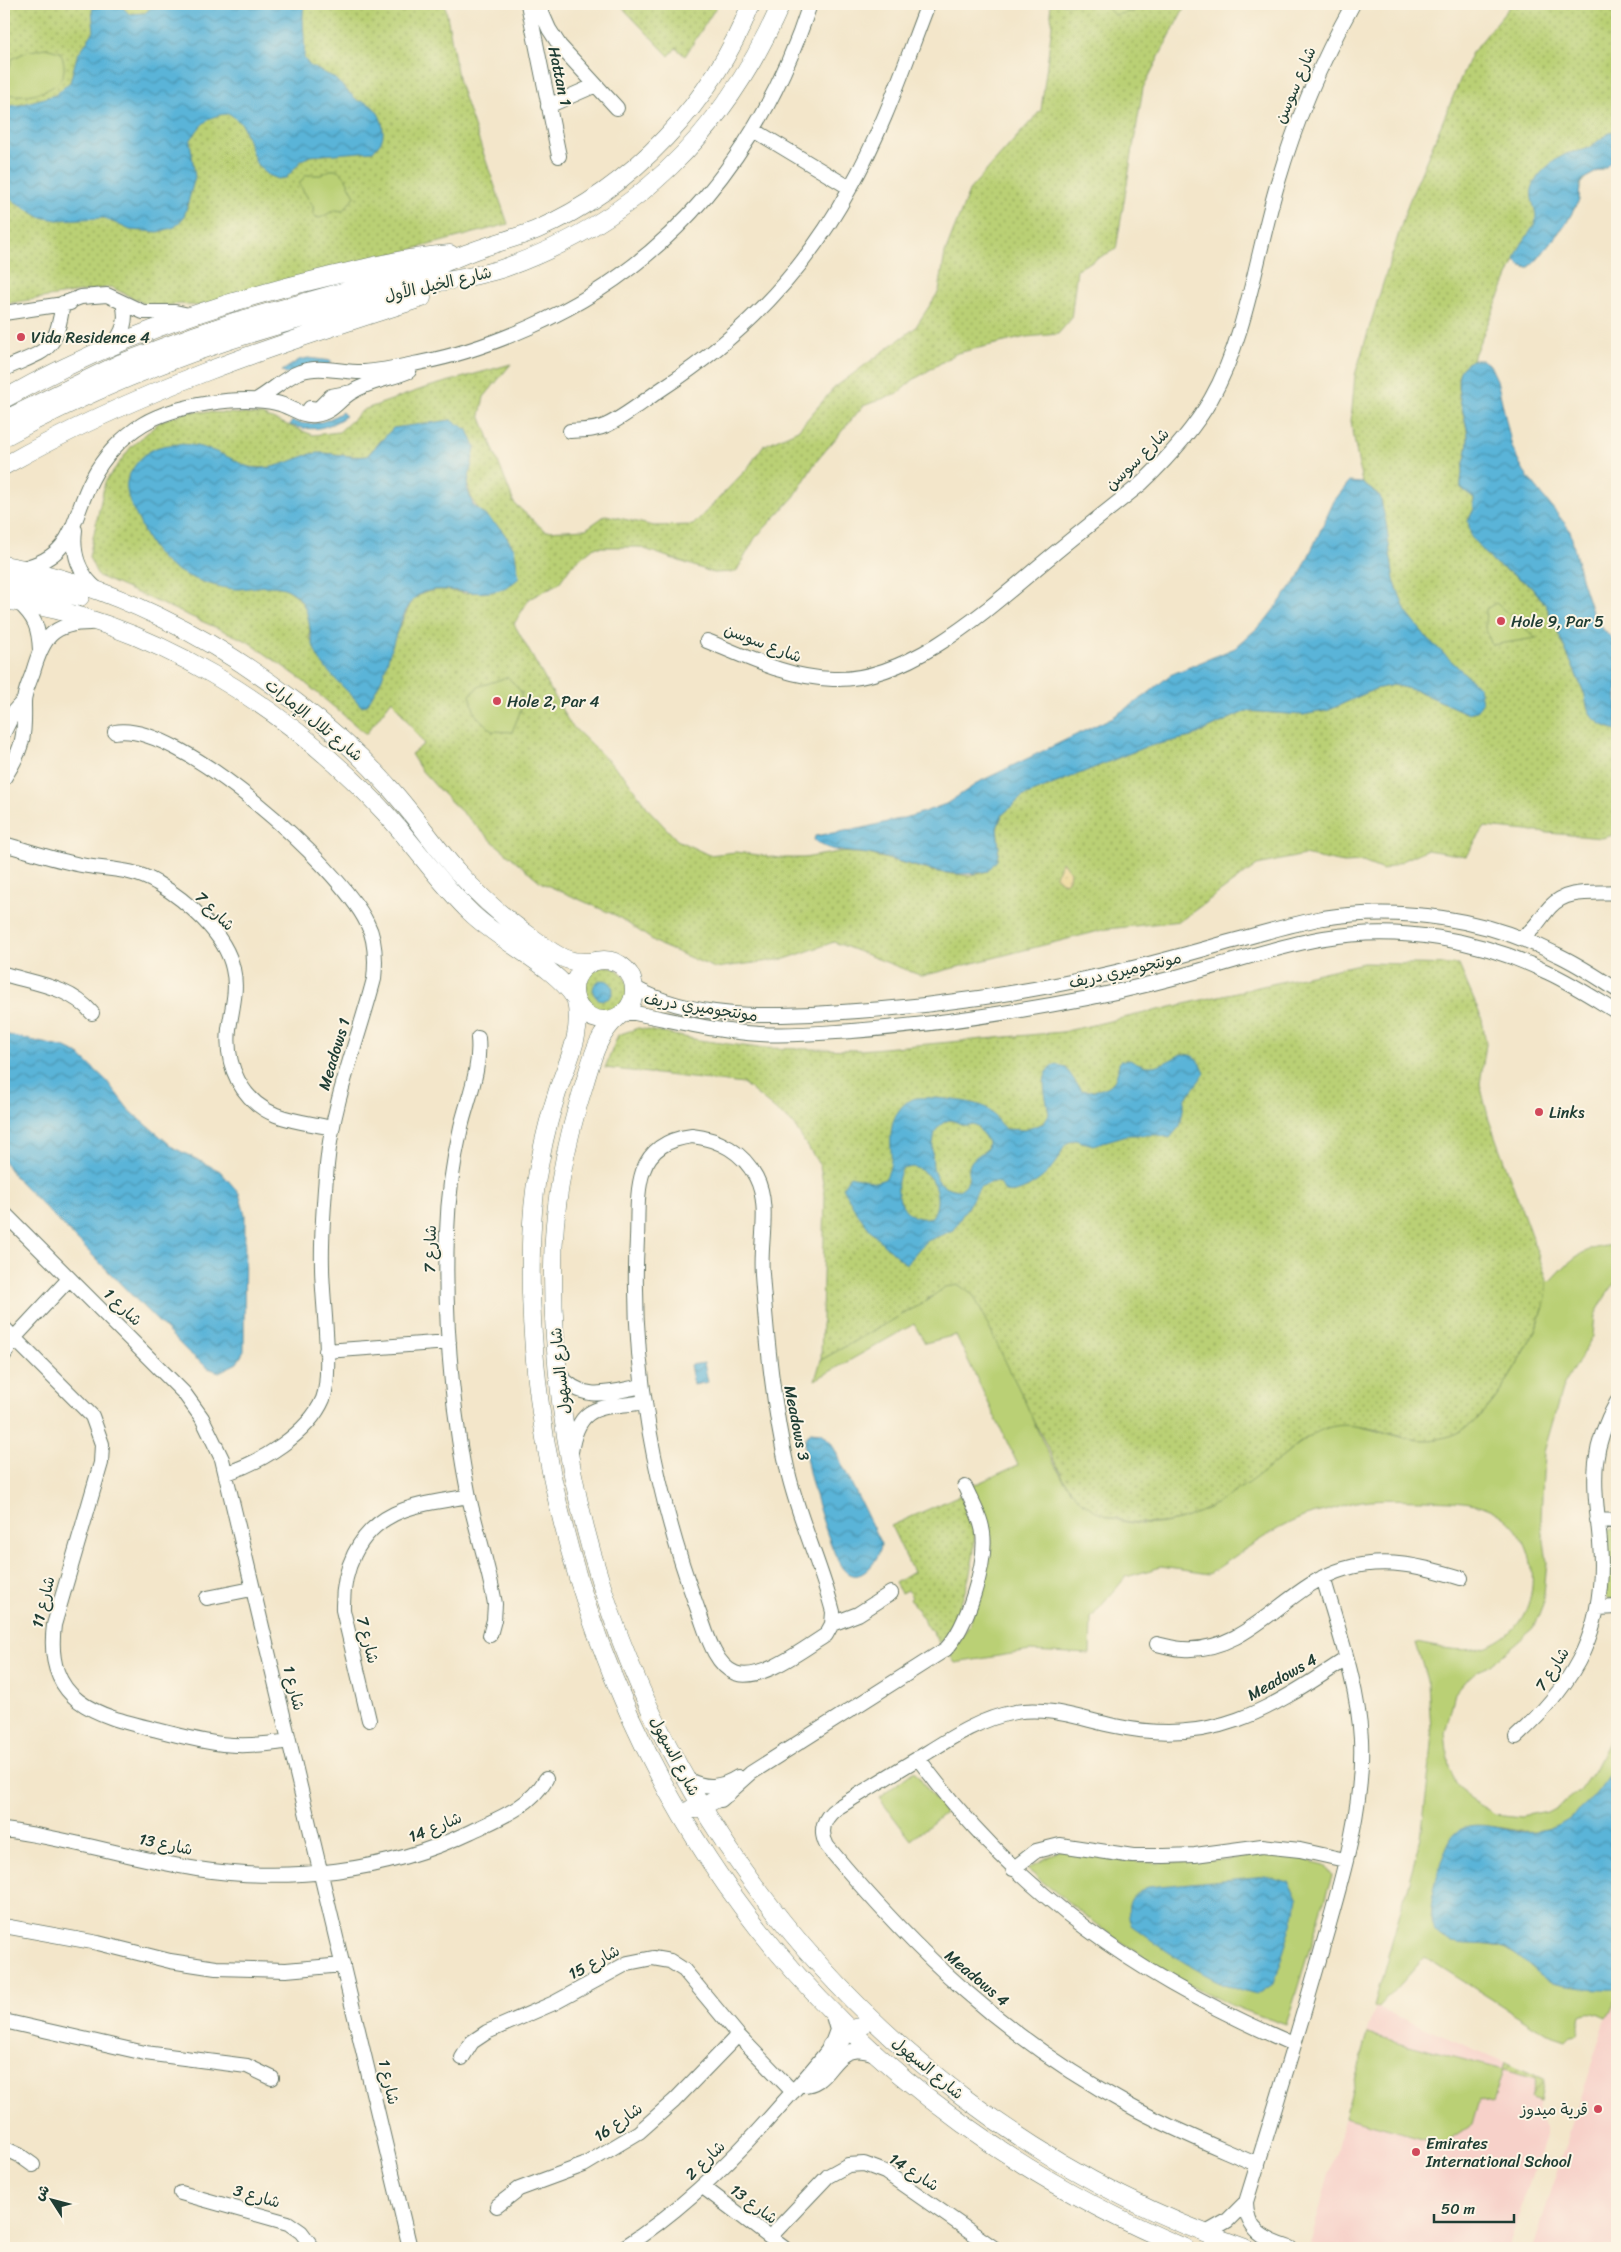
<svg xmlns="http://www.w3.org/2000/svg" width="1621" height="2252" font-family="Sriracha,'Playpen Sans Arabic',sans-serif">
	<defs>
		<pattern id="grass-dots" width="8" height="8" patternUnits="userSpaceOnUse" patternTransform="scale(1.25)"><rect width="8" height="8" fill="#bad074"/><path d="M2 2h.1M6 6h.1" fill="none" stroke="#97aa60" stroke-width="1.8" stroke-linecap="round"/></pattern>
		<pattern id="sand-dots" width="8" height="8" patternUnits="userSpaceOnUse" patternTransform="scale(1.25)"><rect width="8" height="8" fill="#eeda9e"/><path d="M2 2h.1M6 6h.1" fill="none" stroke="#ccbc89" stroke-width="1.8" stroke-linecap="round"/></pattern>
		<pattern id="garden-furrows" width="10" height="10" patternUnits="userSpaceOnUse" patternTransform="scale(1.25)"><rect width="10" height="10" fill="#bad074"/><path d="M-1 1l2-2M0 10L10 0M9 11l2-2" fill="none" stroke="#97aa60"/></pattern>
		<pattern id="water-waves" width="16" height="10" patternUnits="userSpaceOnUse" patternTransform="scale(1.25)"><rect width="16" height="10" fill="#5ab4d8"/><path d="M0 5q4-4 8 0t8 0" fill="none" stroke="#4a94b0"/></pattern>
	</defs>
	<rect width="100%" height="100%" fill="#fcf5e5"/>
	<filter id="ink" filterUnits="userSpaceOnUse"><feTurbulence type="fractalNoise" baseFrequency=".02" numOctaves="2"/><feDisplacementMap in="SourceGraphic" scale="10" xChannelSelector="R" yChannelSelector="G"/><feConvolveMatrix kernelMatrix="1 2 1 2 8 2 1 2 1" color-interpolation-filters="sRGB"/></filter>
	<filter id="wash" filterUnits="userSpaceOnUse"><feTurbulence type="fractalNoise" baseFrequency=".0096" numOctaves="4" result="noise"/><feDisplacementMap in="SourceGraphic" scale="20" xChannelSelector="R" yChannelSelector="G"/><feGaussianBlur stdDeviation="1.12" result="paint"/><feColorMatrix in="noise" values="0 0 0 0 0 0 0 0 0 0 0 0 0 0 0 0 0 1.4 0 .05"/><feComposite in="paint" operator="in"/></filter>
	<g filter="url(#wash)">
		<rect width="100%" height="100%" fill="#f3e6ca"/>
		<path fill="#f7d1c9" d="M1617,1998V2248H1532L1606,2018Z
			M1375,2007L1544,2079L1538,2109L1545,2128V2136L1508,2248H1327L1310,2244Z"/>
		<path fill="url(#grass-dots)" stroke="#6c8654" fill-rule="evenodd" d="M4,4H445L459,83L508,224L198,306L180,304L151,307L111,287L4,304Z
			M619,4H718L685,56L676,48L669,56Z
			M1050,4H1186L1143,88L1116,249L1077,269L1071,319L1058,334L1026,337L957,353L913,380L898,393L863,406L815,463L794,497L755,538L736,572L714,573L639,547H594L571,566L559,583L529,599L514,624L570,724L626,778L649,810L677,840L709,855L736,852L780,858H804L839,852L868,854L936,872L969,876L988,871L999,847L997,828L1002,815L1022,797L1145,747L1191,737L1246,711L1303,715L1329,710L1375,689L1393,685L1418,691L1466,713L1479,687C1455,663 1424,641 1406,612C1387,581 1388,531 1380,496L1362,483L1351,421L1355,375L1375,309L1408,204L1471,54L1512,4H1617V156L1606,167L1585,178L1580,184L1579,200L1567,222L1537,260L1528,268L1519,265L1515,260L1472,360C1466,364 1461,367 1459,374C1455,393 1465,416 1468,435C1469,453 1460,470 1461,488L1474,498V509L1468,521L1493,562L1531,586L1546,605L1585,695C1587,716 1597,725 1617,730V834L1602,838L1485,827L1466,856L1426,850L1383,870L1363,862L1344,863L1304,855L1257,865L1180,921L1107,929L922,976L834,942L785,959L715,968L660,945L617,916L542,883L492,841L443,794L421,770L411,754L424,744L392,700L366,734L297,676L247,641L98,576L89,557L105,482L131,447L161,421L189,411L262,415L313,435L339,432L363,410L425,388L511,364L484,397L480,415L514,503L545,531L586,529L606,515L654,526L693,525L747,469L763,446L798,430L834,388L915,328L939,291L945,253L970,189L1041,110L1052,25ZM451,420L475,447C468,478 461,493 486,517L467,594C444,589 434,586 413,599L361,706L310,639L309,613L296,595L284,587L266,585L237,589L248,467C263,468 276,468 291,463C298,460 305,455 312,454C331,451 349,458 367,456L380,440L424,425Z
			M1363,963L1459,965L1482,1019L1486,1044L1480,1084L1489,1120L1547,1279C1549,1307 1531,1339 1518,1363C1492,1407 1465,1450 1408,1438C1393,1435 1378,1429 1362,1427C1354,1426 1345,1429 1337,1431C1329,1432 1319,1432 1312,1435C1299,1441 1286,1455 1274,1464C1219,1506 1171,1542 1100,1513C1062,1497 1053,1449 1031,1418C1000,1376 964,1336 931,1296L925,1302L821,1360L825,1195L820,1166L793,1124L744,1084L605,1068L618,1035L638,1028L699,1040L759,1048L861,1050L1062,1032Z
			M580 990a24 24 0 1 1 48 0a24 24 0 1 1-48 0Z
			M960,1495C965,1506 972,1518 974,1531C978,1559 959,1622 939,1643L910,1599L912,1597L907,1590L901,1593L895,1583L913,1572L891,1526Z"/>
		<path fill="url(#sand-dots)" stroke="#868c69" d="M1062,861L1070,872L1069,879L1064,883L1055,877Z"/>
		<path fill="#bad074" stroke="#6c8654" d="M1104,4H1138L1134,11L1114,15Z
			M45,48L60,52C78,88 33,99 6,94L5,82L12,59L26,52Z
			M330,170H338L345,177L355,196L343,211L335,210L320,218L314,216L313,206L299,184L306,175H321Z
			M1496,603L1536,638L1492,645L1485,628L1486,609Z
			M508,677L521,692L522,707L512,732L492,731L475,714L470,695L480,686Z
			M1617,1245V1280L1605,1297L1595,1315L1593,1336L1563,1386L1544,1452L1541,1519L1547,1562L1543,1605L1534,1628L1491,1665L1477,1671L1466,1680L1455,1693L1445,1733L1449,1768L1455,1781L1469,1799L1495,1814L1522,1817L1547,1812L1564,1803L1579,1791L1594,1770L1617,1724C1617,1735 1620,1752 1617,1762C1605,1795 1571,1827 1535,1831C1518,1833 1501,1826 1486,1827C1475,1827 1463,1833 1453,1836L1446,1849L1431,1907L1430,1917L1445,1939L1502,1947L1523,1959L1553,1983L1617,1989V1998L1606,2018C1597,2014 1590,2010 1581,2015L1577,2034L1571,2035L1566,2040L1545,2033L1425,1957L1379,2008L1374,2006L1421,1837L1429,1772L1432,1745L1428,1684L1416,1643C1439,1647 1463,1654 1487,1646C1547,1625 1547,1535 1490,1509C1471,1500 1447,1501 1426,1500C1405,1500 1382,1498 1362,1501C1353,1502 1344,1505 1336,1508C1325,1511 1314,1513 1303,1517C1270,1530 1239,1554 1209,1574L1161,1567L1126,1577L1091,1618L1090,1654L1030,1651L955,1663L949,1654L969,1626L989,1556L991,1545L988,1522L972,1486L1018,1465L956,1335L925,1343L914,1324L815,1380L821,1360L925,1302L945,1287L959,1285L974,1296C989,1328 1005,1361 1021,1393C1038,1429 1059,1492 1096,1511C1167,1548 1225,1501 1280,1459C1293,1449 1308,1435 1324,1429C1342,1422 1359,1426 1377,1431C1392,1434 1407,1440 1422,1440C1470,1442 1495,1402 1517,1365C1531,1340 1549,1308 1547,1280L1551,1281C1573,1257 1583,1247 1617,1245Z
			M1617,1528V1600H1609L1606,1596L1605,1531Z
			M914,1771L945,1813L911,1840L879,1798Z
			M1062,1849L1109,1859L1159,1863L1219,1860L1278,1853L1325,1865L1332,1876L1286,2025C1267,2018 1247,2012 1229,2004C1155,1971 1089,1920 1027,1869Z
			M1368,2034L1503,2070L1493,2104L1479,2100L1472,2125L1444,2144L1345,2117Z"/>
		<path fill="url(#garden-furrows)" stroke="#6c8654" d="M1505,2062L1544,2079L1540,2101L1531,2098L1536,2079L1503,2070Z"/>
		<path fill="url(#water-waves)" stroke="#3c7886" fill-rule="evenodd" d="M98,4H120L129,14L145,13L155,4H304C301,22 306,39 304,58L310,66L333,77L358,101C374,101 384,118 383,134C383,141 377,146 373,151L310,156L302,160L286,178L278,179L266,174L256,163L242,124L230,114C209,114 201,124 190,141L195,177L184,217L175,227L158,232L130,230L104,218L57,220L40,217L4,195V106L19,105L55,95L70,82L77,56L94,31L92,9Z
			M1617,130V156L1606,167L1585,178L1580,184L1579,200L1567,222L1537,260L1528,268L1519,265L1515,260C1518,245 1529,236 1535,223C1539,211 1529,201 1532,189C1536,174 1552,161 1566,154C1573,151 1581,152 1588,148C1597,143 1607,132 1617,130Z
			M308,358L332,361L329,365L286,374L282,371L299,360Z
			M1472,360H1482L1490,365L1497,380L1512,447L1524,472L1570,530L1581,578L1593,615L1603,629L1617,643V730C1597,725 1587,716 1585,695L1546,605L1531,586L1493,562L1471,537L1468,521L1474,509V498L1461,488C1460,470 1469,453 1468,435C1466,416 1455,393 1459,374C1461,367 1466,364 1472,360Z
			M342,412L346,416C327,429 311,432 290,425L292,421C311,427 326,422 342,412Z
			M451,420L468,430L475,447L467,488L473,505L501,529L514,548L519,578C485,611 438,574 414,599C400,613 389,658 382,678C378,687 372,696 367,705L361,706C349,691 325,672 317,655C307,635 313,612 297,596C281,580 258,588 239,589C219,590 179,575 165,562C153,551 145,536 139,521C133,509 123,491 128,478C134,464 145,451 159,447C184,440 206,447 228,457C235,460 242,465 249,467C272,472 290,460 311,454C326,450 348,459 367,456L393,428Z
			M1349,482L1362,483L1380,496L1386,523L1394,580L1406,612L1428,639L1479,687L1482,702L1477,711L1466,713L1418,691L1393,685L1375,689L1329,710L1303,715L1246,711L1191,737L1145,747L1022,797L1002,815L997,828L999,847L997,860L988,871C945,881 910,862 869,854C850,851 829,853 814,840L815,836L863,828L915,815L946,804L981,781L1113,717L1145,696L1170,675L1235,648L1265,621L1299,577L1334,501Z
			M593 990a10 10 0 1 1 20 0a10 10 0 1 1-20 0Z
			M4,1034L66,1048L78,1054L106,1080L129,1110L174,1148L220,1171L239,1193L245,1215L244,1351L237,1363L219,1372L208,1368L187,1351L15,1177L4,1161Z
			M1181,1054C1194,1053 1201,1061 1205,1073L1185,1099L1180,1126L1170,1138L1158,1135H1127L1093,1145L1075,1140L1067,1143C1061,1149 1061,1157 1056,1163C1047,1176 1022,1196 1005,1192L1000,1183L992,1182L980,1187L953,1230L925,1242L906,1264C879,1242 858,1220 843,1187L850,1176L876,1182L885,1179C896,1160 888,1147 892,1127C893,1117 902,1103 912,1099C924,1095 973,1101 985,1107C994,1112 997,1123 1006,1129L1025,1130L1044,1123L1049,1114C1047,1097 1036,1074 1056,1064L1066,1068L1081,1090C1092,1092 1112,1090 1116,1077C1118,1072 1118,1066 1120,1061L1130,1059C1151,1072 1161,1065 1181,1054ZM949,1120C959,1121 962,1128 972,1124L977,1126L988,1142L987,1149C982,1153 974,1157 971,1162C965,1173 975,1181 959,1190C951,1189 943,1187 938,1180C930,1171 932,1145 935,1133C937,1127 943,1122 949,1120ZM912,1167C934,1171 944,1199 932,1217C904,1225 890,1192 902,1169Z
			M704,1363L708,1382L694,1385L690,1365Z
			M810,1432L822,1433L831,1442L881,1544C880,1560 859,1588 843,1569C831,1555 802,1460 805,1441C805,1437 807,1435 810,1432Z
			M1617,1761V1989C1605,1990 1564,1987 1553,1983C1534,1975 1523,1956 1504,1948C1485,1941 1462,1948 1444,1939C1435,1935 1431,1927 1431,1917C1429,1901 1443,1847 1454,1834C1471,1816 1502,1831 1523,1832C1569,1832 1597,1798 1617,1761Z
			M1265,1876L1288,1882L1298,1898L1292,1925L1273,1984L1257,1995C1217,1987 1163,1950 1131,1925C1125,1906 1129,1894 1148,1887Z"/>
	</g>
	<g filter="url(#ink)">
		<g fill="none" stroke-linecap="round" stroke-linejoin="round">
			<defs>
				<path id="minor" d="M528,4L559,156
					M538,4L549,29L560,46L617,108
					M548,106L596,85
					M754,130L850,188
					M65,303L81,297L107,295L143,312H175L189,315
					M4,313L70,303
					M112,346C123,332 128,321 123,303
					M4,369C48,349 55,354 63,303
					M256,400C271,392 285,377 300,372C320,364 343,373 364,372C383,371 404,366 423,362C460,355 496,342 530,327C672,264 763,149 810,4
					M310,408L318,409L331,396L352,392
					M570,431C582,430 595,431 607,425C626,416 645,400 663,388C741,337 806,270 850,188C883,130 904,66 928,4
					M75,530C72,553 79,575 98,590
					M22,568C76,556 71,519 92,479C103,457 123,436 143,424C175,405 239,395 276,403C289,405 301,417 315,415C333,413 338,400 352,392C369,381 391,379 409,371
					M18,602C35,617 39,628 40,650
					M707,641C749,658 788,678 833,679C912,682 993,604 1050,557C1080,532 1111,508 1142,483C1168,458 1193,431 1211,399C1247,336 1257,251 1278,182C1296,120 1322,60 1353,4
					M4,732L15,710L24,700
					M115,732C179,720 340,867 367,923C376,940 376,960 374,979C358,1041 333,1100 327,1165C324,1199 321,1233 322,1267C322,1299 333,1373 323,1399C308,1434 261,1462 227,1473
					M4,778C12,766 19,754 22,740C25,727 24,715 24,702C24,692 30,681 33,672C43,638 52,623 90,623
					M4,844C29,851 55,860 81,865C107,870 133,868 157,883C186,900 226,934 233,969C238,989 232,1008 229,1029C225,1065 241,1101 276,1115C294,1122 314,1124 332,1128
					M1521,938C1535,930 1540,918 1550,907C1567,888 1595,894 1617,892
					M4,974C34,983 71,987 92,1013
					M633,987C691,1019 764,1017 828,1013C914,1008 1001,997 1085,979C1133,969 1181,956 1229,942C1260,934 1291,924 1323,918C1400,906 1486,918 1556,954C1578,964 1597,977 1617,990
					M623,1013H635C677,1021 718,1032 760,1034C791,1036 821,1033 852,1031C931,1025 1010,1013 1088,998C1126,990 1164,981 1202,970C1242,959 1283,945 1324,938C1398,925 1480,939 1547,972C1571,983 1594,998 1617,1012
					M478,1038C481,1069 468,1098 461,1127C453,1162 448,1197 447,1232C444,1320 452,1411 469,1497C477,1533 489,1568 495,1604L494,1620L490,1635
					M692,1136C719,1139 743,1152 756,1177C771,1206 759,1243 762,1274C767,1341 773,1407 788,1472C799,1520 821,1565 833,1612L832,1624L826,1635C805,1648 760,1683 735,1673C713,1664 706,1630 698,1610C655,1493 630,1364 637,1239C638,1217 636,1192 643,1171C651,1148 669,1139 692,1136Z
					M4,1213L184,1393L202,1418L222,1459L410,2248
					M4,1328L92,1416L102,1444L101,1463L54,1625C44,1703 96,1715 157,1730C211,1744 234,1750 289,1741
					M326,1351L449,1342
					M4,1355L14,1338L69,1279
					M559,1374C583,1404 610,1392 642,1386
					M571,1452C579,1401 601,1409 645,1402
					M1597,1520L1617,1521
					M207,1598L252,1589
					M1598,1608L1617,1607
					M832,1624L858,1614L891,1593
					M1157,1644C1166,1646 1175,1649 1183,1649C1250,1653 1285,1586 1344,1569C1385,1557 1422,1566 1461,1578
					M369,1720L343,1610C342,1571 357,1532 394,1514C417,1503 445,1501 469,1496
					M1516,1737C1577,1682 1607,1627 1600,1542C1595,1487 1587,1453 1617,1402
					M918,1758C1018,1895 1139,1978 1293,2044
					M687,1779C705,1789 721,1788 738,1777
					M721,1800L751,1773L946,1649C967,1627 987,1563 983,1533C981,1517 972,1502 965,1487
					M4,1830C69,1838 132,1859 197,1869C289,1883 386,1872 470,1832C499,1818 529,1808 546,1779
					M1013,1869L1036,1851L1060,1845L1133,1856H1164L1195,1855L1262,1846L1300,1850L1345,1860
					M4,1926L98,1943L170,1961L216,1968L286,1970L343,1965
					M4,2021L145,2053L247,2066L272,2078
					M462,2058L472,2042L487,2032L554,2003L628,1963L653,1958L670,1961L684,1970L738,2035L793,2092
					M799,2085C836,2088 828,2037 875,2054
					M4,2148L19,2155L33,2165
					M1258,2165C1215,2146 1171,2129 1130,2106C1006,2039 916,1953 827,1846C819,1831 823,1818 837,1808C863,1792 890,1775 917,1759C949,1739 978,1719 1015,1712C1050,1706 1081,1719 1115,1726C1212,1747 1269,1710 1346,1659
					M703,2187L784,2248
					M181,2193L288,2223L301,2232L313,2248
					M497,2206L519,2189L584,2165L639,2132L674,2101L738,2035
					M1204,2234L1227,2221L1246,2202
					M770,2237L828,2176L848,2165L864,2164L885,2172L994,2248
					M623,2248C683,2209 734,2159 781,2105C798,2086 816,2067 831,2046L837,2030L832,2012
					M1290,2248C1265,2240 1246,2231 1246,2202C1272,2118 1298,2034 1322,1949C1341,1881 1364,1810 1361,1739C1358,1684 1338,1630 1323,1577"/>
				<path id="major" d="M4,399C105,342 214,303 327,277C368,267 408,257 450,254
					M4,420L119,364L196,335L234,322L436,266C447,262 457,257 468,253C490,244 514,239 536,230C633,188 713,101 751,4
					M4,437C96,387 195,348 296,320C344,307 392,293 440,282C462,278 483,275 504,268C635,222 726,130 781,4
					M4,466C140,389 274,345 422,298
					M4,565C110,584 212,637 296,702C329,727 361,755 388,786C413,813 433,844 457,871C480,897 506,920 534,939C554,954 569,966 595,961
					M4,583L80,597
					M4,600C148,619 289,708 386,814C415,846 439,882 470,912C499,941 555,966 575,998
					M574 990a30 30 0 1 1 60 0a30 30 0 1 1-60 0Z
					M576,1001C583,1034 568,1060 558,1090C551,1112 545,1134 541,1156C531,1201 530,1247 531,1293C537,1526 626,1770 775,1949C885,2081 1027,2182 1185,2248
					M618,1017C597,1035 592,1059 584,1085C565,1145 553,1204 553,1268C551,1708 830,2103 1245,2248
					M691,1809H697L727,1793
					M831,2046C843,2042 847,2028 861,2027"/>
			</defs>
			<use href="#minor" stroke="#697868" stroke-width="16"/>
			<use href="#major" stroke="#697868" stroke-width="19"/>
			<use href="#minor" stroke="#fff" stroke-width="14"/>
			<use href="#major" stroke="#fff" stroke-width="18"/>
		</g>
	</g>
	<g fill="#d1495b" stroke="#fcf5e5" stroke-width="2">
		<circle cx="21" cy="337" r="5"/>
		<circle cx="1501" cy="621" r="5"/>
		<circle cx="497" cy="701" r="5"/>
		<circle cx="1539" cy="1112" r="5"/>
		<circle cx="1598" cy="2109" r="5"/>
		<circle cx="1416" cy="2152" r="5"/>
	</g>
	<g text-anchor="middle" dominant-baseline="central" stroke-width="4" stroke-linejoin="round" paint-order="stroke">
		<g font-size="16" fill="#1f3d34" stroke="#fcf5e5">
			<text transform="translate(560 76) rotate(78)">Hattan 1</text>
			<text transform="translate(1295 85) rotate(-67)">شارع سوسن</text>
			<text transform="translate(438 284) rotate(-13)">شارع الخيل الأول</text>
			<text transform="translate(1137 459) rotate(-44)">شارع سوسن</text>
			<text transform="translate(763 643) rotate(21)">شارع سوسن</text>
			<text transform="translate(314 720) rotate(39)">شارع تلال الإمارات</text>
			<text transform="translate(215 911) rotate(45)">شارع 7</text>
			<text transform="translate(1125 970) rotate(-13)">مونتجوميري دريف</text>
			<text transform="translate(701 1007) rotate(9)">مونتجوميري دريف</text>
			<text transform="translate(334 1054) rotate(-73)">Meadows 1</text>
			<text transform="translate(430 1249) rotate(-89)">شارع 7</text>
			<text transform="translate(123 1307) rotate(44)">شارع 1</text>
			<text transform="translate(560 1371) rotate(-96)">شارع السهول</text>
			<text transform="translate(797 1423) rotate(79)">Meadows 3</text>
			<text transform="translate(43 1602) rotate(-76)">شارع 11</text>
			<text transform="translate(368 1640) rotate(76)">شارع 7</text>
			<text transform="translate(1552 1669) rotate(-57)">شارع 7</text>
			<text transform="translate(1282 1677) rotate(-30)">Meadows 4</text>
			<text transform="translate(294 1688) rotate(76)">شارع 1</text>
			<text transform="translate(675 1756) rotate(62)">شارع السهول</text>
			<text transform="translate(435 1827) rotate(-22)">شارع 14</text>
			<text transform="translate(166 1844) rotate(12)">شارع 13</text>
			<text transform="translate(594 1962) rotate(-28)">شارع 15</text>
			<text transform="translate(977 1978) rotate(40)">Meadows 4</text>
			<text transform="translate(928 2068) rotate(40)">شارع السهول</text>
			<text transform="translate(389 2082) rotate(77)">شارع 1</text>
			<text transform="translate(618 2122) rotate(-35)">شارع 16</text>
			<text transform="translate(705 2160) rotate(-44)">شارع 2</text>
			<text transform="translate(914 2172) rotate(33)">شارع 14</text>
			<text transform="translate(257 2196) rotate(16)">شارع 3</text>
			<text transform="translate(754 2204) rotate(37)">شارع 13</text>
		</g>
		<g font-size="16" fill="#1f3d34" stroke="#fcf5e5" text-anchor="start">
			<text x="31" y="337">Vida Residence 4</text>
			<text x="1511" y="621">Hole 9, Par 5</text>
			<text x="507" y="701">Hole 2, Par 4</text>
			<text x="1549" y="1112">Links</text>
			<text x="1588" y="2109" text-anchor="end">قرية ميدوز</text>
			<text x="1426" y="2143">Emirates<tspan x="1426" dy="18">International School</tspan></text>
		</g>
	</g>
	<rect width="1621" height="2252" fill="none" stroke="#fcf5e5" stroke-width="20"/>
	<g transform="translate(52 2200) rotate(306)" stroke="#fcf5e5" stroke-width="4" paint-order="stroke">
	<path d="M0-4L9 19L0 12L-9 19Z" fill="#1f3d34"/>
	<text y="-8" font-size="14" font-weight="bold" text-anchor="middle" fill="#1f3d34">ش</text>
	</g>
	<path d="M1434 2214v8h80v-8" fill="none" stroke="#1f3d34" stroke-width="2.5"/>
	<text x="1441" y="2214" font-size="15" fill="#1f3d34" stroke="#fcf5e5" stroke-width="4" paint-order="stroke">50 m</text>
</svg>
